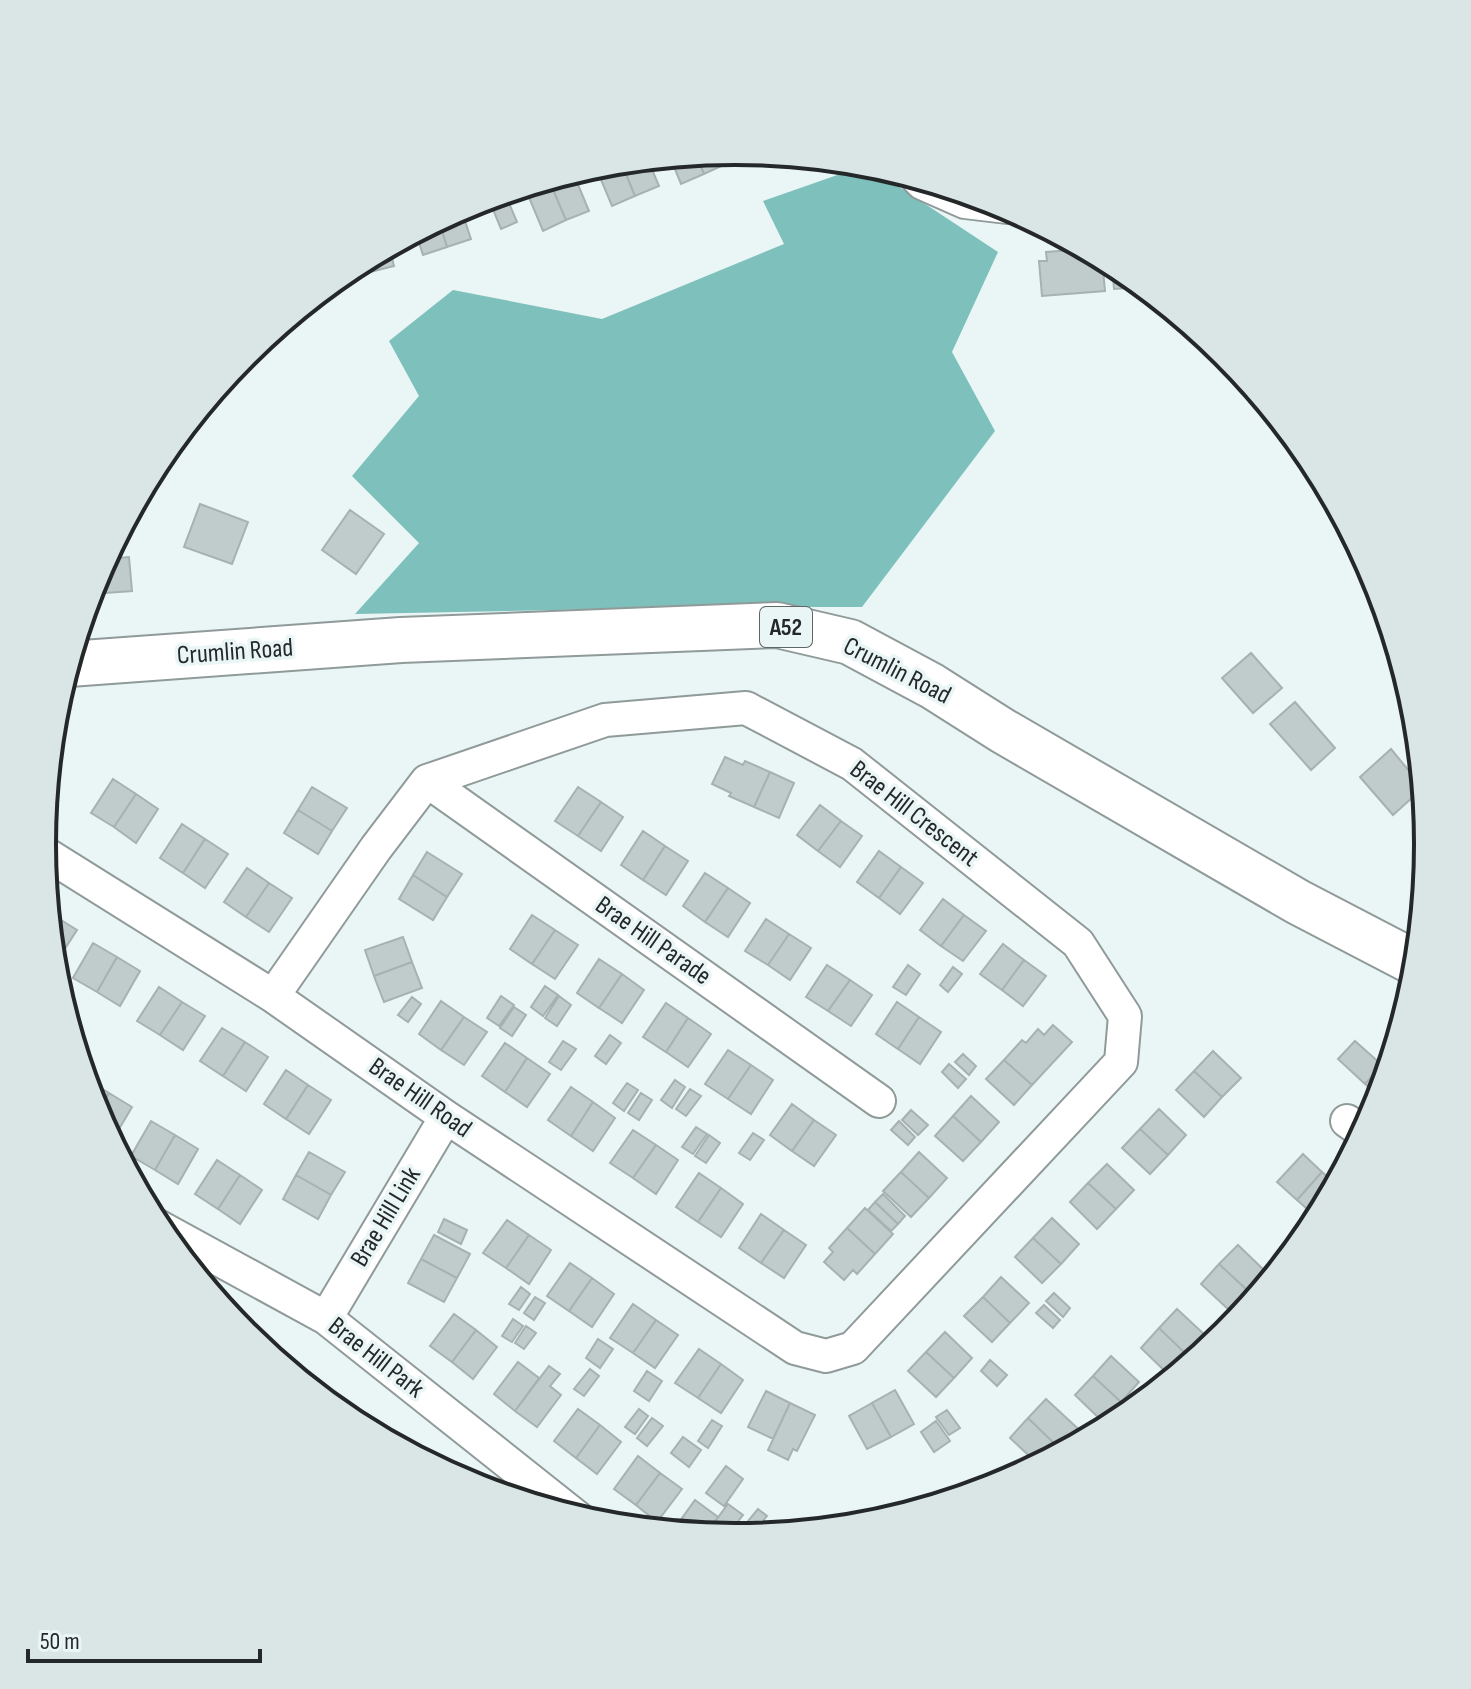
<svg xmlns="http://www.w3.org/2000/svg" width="1471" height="1689" font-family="'Sofia Sans Condensed',sans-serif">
	<rect width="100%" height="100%" fill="#e9f6f5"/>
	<path fill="#7ec0bc" d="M866,165L998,252L952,352L995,431L862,607H705L355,614L419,543L352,476L419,396L389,341L453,290L602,319L784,244L763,201Z"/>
	<path fill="#c0cccb" stroke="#a6b1b0" stroke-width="2" d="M723,152L728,163L704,174L696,155Z
		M696,155L704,174L681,184L670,157Z
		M648,160L659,186L635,196L621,162Z
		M621,162L635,196L612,206L597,170Z
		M574,175L589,211L566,220L551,185Z
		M551,185L566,220L543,231L528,195Z
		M506,196L517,222L501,229L490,202Z
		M461,209L471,239L447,247L439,221Z
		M439,221L447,247L423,255L416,233Z
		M389,247L394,266L370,272L366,259Z
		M1085,249V258L1099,256L1102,258L1105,291L1042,296L1039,261H1047L1046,252Z
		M366,259L370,272L345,279L344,273Z
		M1112,263L1121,268L1144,287L1114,289Z
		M200,504L248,522L232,564L184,547Z
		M350,510L384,534L356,574L322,550Z
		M117,549L119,558L129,557L132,591L106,593L104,562L110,550Z
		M104,562L106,593L90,594L95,579Z
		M1251,653L1282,688L1253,713L1222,678Z
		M1295,702L1335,748L1311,770L1270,724Z
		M1391,749L1423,788L1393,815L1360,777Z
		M725,757L743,765L745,761L770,772L754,807L729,796L731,793L712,784Z
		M770,772L794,783L779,818L754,807Z
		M113,779L136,794L114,827L91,813Z
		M312,787L347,808L332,831L298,810Z
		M578,787L601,802L578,836L555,821Z
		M136,794L158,809L136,843L114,827Z
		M601,802L623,817L601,851L578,836Z
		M820,805L841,821L818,851L797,835Z
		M298,810L332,831L318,854L284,833Z
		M1426,818L1429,845L1414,829Z
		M841,821L862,836L840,867L818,851Z
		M182,824L205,839L183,873L160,858Z
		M643,831L665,846L643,880L621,865Z
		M205,839L228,854L205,888L183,873Z
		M665,846L688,861L666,895L643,880Z
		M879,851L901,867L879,898L857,882Z
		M427,852L462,874L447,897L413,875Z
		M901,867L923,883L900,914L879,898Z
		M247,868L269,883L246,917L224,902Z
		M705,873L728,888L705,922L683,906Z
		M413,875L447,897L433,920L399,899Z
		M269,883L292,898L269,932L246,917Z
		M728,888L750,903L728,937L705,922Z
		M943,899L964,915L941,946L920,930Z
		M53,915L77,930L55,964L50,921Z
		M532,915L555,930L532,964L510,949Z
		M964,915L986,931L963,961L941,946Z
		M766,919L789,934L768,965L745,951Z
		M555,930L578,945L555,979L532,964Z
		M789,934L811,948L790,980L768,965Z
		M403,937L412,962L374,976L365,950Z
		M93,943L117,957L97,992L73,978Z
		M1003,944L1024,960L1002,990L980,974Z
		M117,957L140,971L120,1006L97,992Z
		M599,959L622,974L599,1008L577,993Z
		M1024,960L1046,976L1023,1006L1002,990Z
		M412,962L422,988L384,1002L374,976Z
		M827,965L850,980L828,1011L806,997Z
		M908,965L920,974L906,995L893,987Z
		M953,967L962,974L948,992L940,985Z
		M622,974L644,990L622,1023L599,1008Z
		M850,980L872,995L851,1026L828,1011Z
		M545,986L558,995L543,1016L531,1007Z
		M159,987L182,1002L160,1035L137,1021Z
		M501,996L514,1005L499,1026L487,1018Z
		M559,996L571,1005L557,1026L545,1018Z
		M412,997L421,1004L408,1022L398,1015Z
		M441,1001L464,1017L441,1050L419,1034Z
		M182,1002L205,1016L183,1050L160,1035Z
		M897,1002L919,1017L898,1049L876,1034Z
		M666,1003L688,1018L666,1052L643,1037Z
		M514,1007L526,1015L512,1036L500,1028Z
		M464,1017L487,1032L464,1065L441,1050Z
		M919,1017L941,1032L920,1064L898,1049Z
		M688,1018L711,1034L688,1067L666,1052Z
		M1053,1025L1072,1042L1032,1085L1004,1060L1022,1040L1026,1043L1038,1029L1044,1035Z
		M222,1028L245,1042L223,1076L200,1061Z
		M610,1035L621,1043L606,1064L595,1056Z
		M563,1041L576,1049L561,1070L549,1062Z
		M1355,1041L1382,1065L1365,1084L1338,1059Z
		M245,1042L268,1057L246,1091L223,1076Z
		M505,1043L527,1058L505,1092L482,1076Z
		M728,1050L751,1065L728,1099L705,1084Z
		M1213,1051L1241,1078L1222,1097L1194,1071Z
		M963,1054L976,1066L969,1075L955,1062Z
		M527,1058L550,1074L527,1107L505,1092Z
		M1004,1060L1032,1085L1014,1105L986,1079Z
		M949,1064L966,1079L958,1088L942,1072Z
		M751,1065L773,1080L751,1114L728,1099Z
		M1382,1065L1388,1071L1380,1097L1365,1084Z
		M286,1070L308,1085L286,1119L264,1104Z
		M1194,1071L1222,1097L1204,1117L1176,1090Z
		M86,1079L109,1093L97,1114L95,1109Z
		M675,1080L685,1087L672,1108L661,1100Z
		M627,1083L638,1090L624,1111L613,1103Z
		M308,1085L331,1100L309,1134L286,1119Z
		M571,1087L593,1102L571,1136L548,1120Z
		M690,1089L701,1096L686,1116L676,1109Z
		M109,1093L132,1107L112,1141L97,1114Z
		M641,1093L652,1100L639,1120L628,1113Z
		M971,1096L999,1122L981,1142L953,1116Z
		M593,1102L615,1118L593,1151L571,1136Z
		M792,1104L814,1120L792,1151L770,1135Z
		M1159,1109L1186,1135L1168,1155L1140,1129Z
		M911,1110L928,1125L918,1135L902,1120Z
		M953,1116L981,1142L963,1161L935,1136Z
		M814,1120L836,1135L814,1166L792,1151Z
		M151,1121L175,1135L155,1170L131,1156Z
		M899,1121L915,1137L908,1145L891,1130Z
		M696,1127L707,1134L693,1154L682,1147Z
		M1140,1129L1168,1155L1150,1174L1122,1148Z
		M633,1130L656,1145L633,1178L610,1163Z
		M753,1133L764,1140L750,1160L739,1153Z
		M175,1135L198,1149L178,1184L155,1170Z
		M709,1135L720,1143L706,1163L695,1156Z
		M656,1145L678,1160L656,1194L633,1178Z
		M309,1152L345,1172L331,1195L296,1175Z
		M919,1152L947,1178L929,1198L901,1172Z
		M1303,1154L1322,1172L1297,1200L1277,1182Z
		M217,1160L240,1175L218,1209L195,1194Z
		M1107,1164L1134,1190L1116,1209L1088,1183Z
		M901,1172L929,1198L911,1217L883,1191Z
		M1322,1172L1336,1184L1317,1218L1297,1200Z
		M699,1173L721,1188L698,1222L676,1207Z
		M240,1175L262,1190L240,1224L218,1209Z
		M296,1175L331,1195L318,1219L283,1199Z
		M1088,1183L1116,1209L1097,1229L1070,1202Z
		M721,1188L743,1204L721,1237L698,1222Z
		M883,1194L905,1216L898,1224L875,1202Z
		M875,1202L898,1224L891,1231L868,1210Z
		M865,1208L893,1234L875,1254L847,1228Z
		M761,1214L784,1230L761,1263L739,1248Z
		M1052,1218L1079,1244L1061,1264L1033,1238Z
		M444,1219L467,1230L461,1244L438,1232Z
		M507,1220L529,1235L506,1268L483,1253Z
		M847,1228L875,1254L857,1274L853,1270L844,1280L824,1262L833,1252L829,1248Z
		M784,1230L806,1245L784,1278L761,1263Z
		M434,1235L470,1254L457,1278L421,1259Z
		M529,1235L551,1250L529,1284L506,1268Z
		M1033,1238L1061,1264L1042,1283L1015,1257Z
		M1238,1245L1265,1271L1247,1290L1219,1264Z
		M421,1259L457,1278L444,1302L408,1283Z
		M570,1263L592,1278L569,1311L547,1296Z
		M1219,1264L1247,1290L1229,1310L1201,1284Z
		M1001,1277L1029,1303L1010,1323L983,1297Z
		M592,1278L614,1294L592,1327L569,1311Z
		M521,1287L530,1294L519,1310L509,1304Z
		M1054,1293L1070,1308L1063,1317L1046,1301Z
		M535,1297L545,1303L534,1320L524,1313Z
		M983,1297L1010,1323L992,1342L964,1316Z
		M633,1304L656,1320L633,1353L610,1338Z
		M1044,1305L1060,1320L1053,1328L1036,1313Z
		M1177,1309L1205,1335L1187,1355L1159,1328Z
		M454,1314L476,1330L452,1362L430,1346Z
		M513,1319L523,1326L512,1342L502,1336Z
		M656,1320L678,1335L655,1368L633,1353Z
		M526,1326L536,1333L524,1349L515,1343Z
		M1159,1328L1187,1355L1168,1374L1141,1348Z
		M476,1330L497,1347L473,1379L452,1362Z
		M945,1332L972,1358L954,1378L926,1352Z
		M598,1339L613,1349L600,1368L586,1358Z
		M699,1349L721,1364L698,1398L675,1383Z
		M926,1352L954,1378L936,1397L908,1371Z
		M1111,1356L1139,1382L1121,1402L1093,1376Z
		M990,1360L1007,1375L997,1386L981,1371Z
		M518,1362L539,1378L515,1411L494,1394Z
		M721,1364L743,1380L721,1413L698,1398Z
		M549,1366L560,1374L550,1386L561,1395L537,1427L515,1411Z
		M590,1369L599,1376L584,1396L574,1389Z
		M647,1371L662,1381L649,1401L634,1391Z
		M1093,1376L1121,1402L1102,1421L1075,1395Z
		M307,1377L328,1393L323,1399L303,1382Z
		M895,1390L914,1424L891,1437L872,1403Z
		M766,1391L790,1403L773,1439L748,1427Z
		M328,1393L349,1409L344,1416L323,1399Z
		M1046,1399L1087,1437L1082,1442L1063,1452L1028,1418Z
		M790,1403L815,1415L797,1451L793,1449L788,1460L768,1450Z
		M872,1403L891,1437L867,1449L849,1416Z
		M578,1409L600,1425L576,1458L554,1441Z
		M639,1409L648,1416L635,1434L625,1427Z
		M947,1410L960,1428L949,1435L936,1417Z
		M652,1418L663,1426L647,1446L637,1438Z
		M1028,1418L1063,1452L1039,1465L1010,1438Z
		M712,1420L722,1426L708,1448L698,1441Z
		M936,1421L950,1441L934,1452L921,1432Z
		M370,1422L391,1438L389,1442L365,1429Z
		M600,1425L621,1442L597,1474L576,1458Z
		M683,1437L701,1450L689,1467L671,1453Z
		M638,1456L660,1473L636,1505L614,1489Z
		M726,1466L743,1479L724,1506L706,1493Z
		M1006,1466L1017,1476L1000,1485L989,1489L987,1486Z
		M660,1473L682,1489L657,1522L636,1505Z
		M695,1500L718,1517L705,1535L672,1532Z
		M728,1504L743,1515L733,1528L741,1534L739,1538L705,1535Z
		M758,1509L767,1516L752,1534L744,1526Z"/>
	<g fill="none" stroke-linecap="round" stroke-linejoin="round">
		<defs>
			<path id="street" d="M917,178L922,183L965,202L1007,207
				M427,781L879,1101
				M43,852L273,996L446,1117L795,1348L826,1356L853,1348L1121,1062L1125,1016L1078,943L852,764L746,708L605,720L427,781L376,848L273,996
				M1347,1121L1364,1133
				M156,1225L326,1318L578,1518
				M326,1318L446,1117"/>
			<path id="primary" d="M69,664L401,640L777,625L850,642L932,686L1003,731L1298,902L1417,964"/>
		</defs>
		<use href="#street" stroke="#8f9a99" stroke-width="36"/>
		<use href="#primary" stroke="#8f9a99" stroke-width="48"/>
		<use href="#street" stroke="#fff" stroke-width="32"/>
		<use href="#primary" stroke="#fff" stroke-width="44"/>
	</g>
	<g text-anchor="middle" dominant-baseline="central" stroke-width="7" stroke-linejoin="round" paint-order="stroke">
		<rect fill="#e9f6f5" stroke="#5f6666" stroke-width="2" x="760" y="607" width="52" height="40" rx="6"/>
		<g font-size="24" font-weight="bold" fill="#242828">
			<text x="786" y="627">A52</text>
		</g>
		<g font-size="26" fill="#242828" stroke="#e9f6f5">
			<text transform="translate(235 652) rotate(-4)">Crumlin Road</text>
			<text transform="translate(897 671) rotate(27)">Crumlin Road</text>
			<text transform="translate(914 814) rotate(38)">Brae Hill Crescent</text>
			<text transform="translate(653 941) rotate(35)">Brae Hill Parade</text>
			<text transform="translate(420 1098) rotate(35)">Brae Hill Road</text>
			<text transform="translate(386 1217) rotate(-59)">Brae Hill Link</text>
			<text transform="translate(376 1358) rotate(38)">Brae Hill Park</text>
		</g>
	</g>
	<path d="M0 0H1471V1689H0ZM56 844a679 679 0 1 1 1358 0a679 679 0 1 1-1358 0Z" fill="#d9e6e5" fill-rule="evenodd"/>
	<path fill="none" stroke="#242828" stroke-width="4" d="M56 844a679 679 0 1 1 1358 0a679 679 0 1 1-1358 0Z"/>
	<path d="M28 1649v12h232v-12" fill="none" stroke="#242828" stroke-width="4"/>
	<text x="40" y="1649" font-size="24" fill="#242828" stroke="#e9f6f5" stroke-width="6" paint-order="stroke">50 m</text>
</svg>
